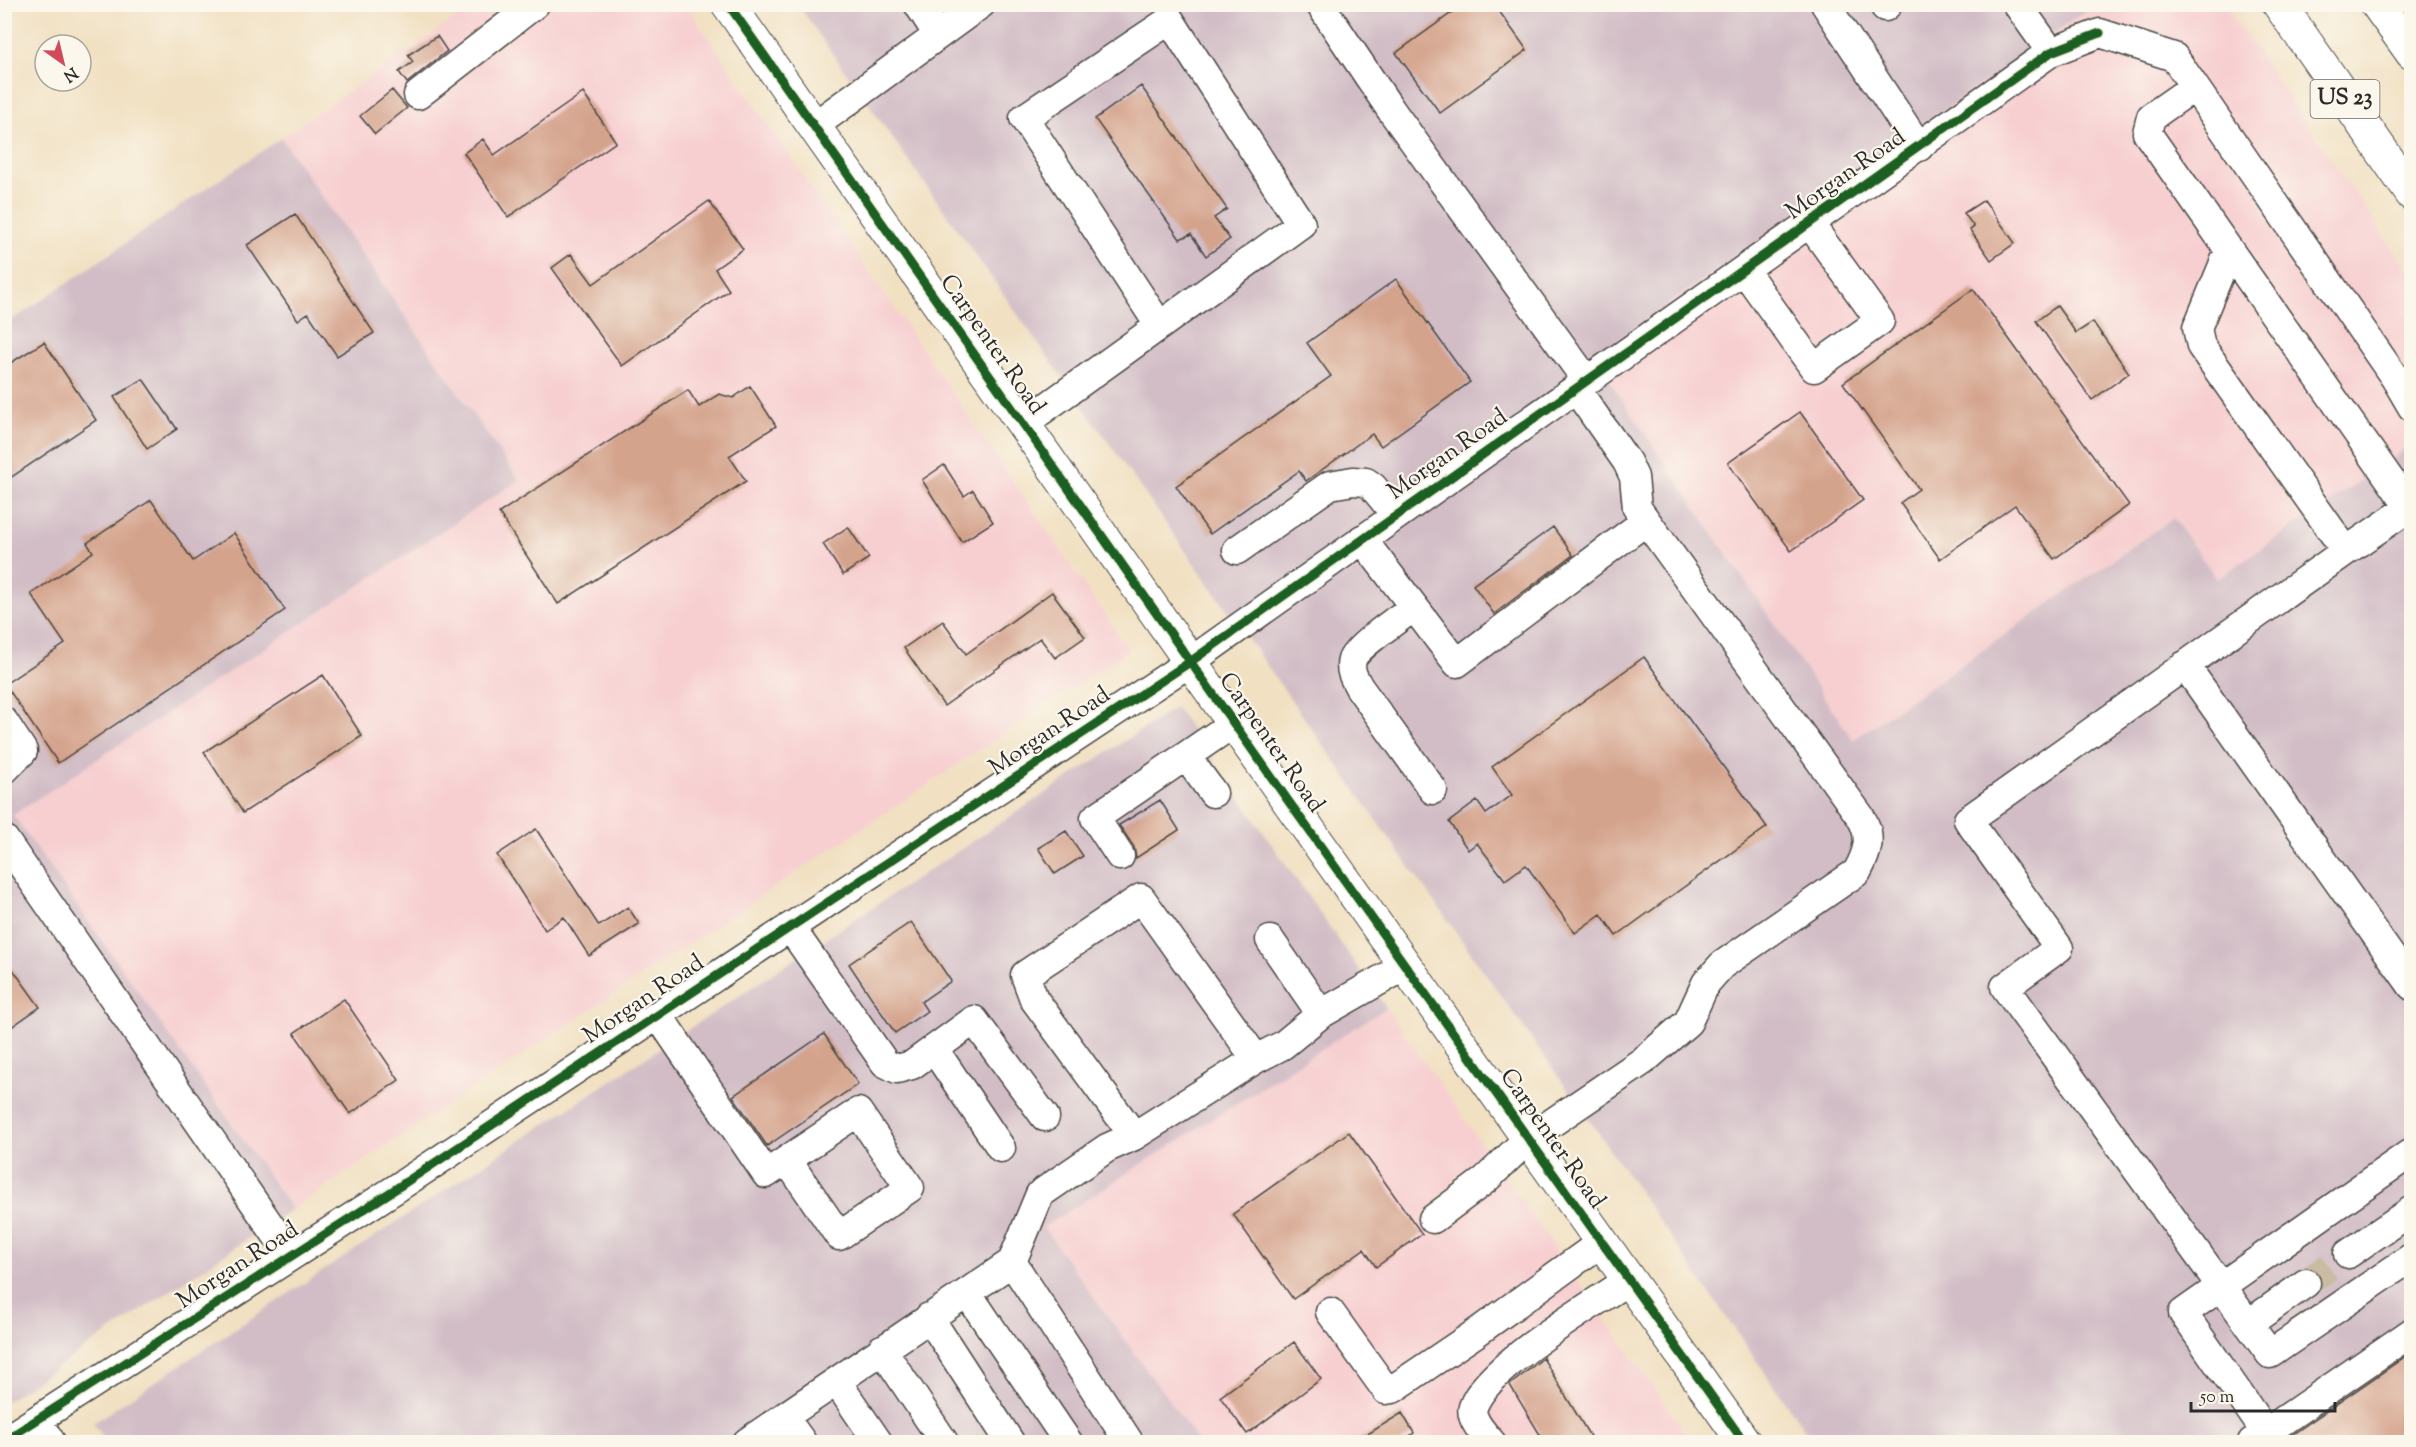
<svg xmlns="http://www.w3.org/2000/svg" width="2416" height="1447" font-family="'Sorts Mill Goudy',serif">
	<rect width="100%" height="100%" fill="#fbf7ec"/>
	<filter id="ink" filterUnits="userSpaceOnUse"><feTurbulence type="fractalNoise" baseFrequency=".0167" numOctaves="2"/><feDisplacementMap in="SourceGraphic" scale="12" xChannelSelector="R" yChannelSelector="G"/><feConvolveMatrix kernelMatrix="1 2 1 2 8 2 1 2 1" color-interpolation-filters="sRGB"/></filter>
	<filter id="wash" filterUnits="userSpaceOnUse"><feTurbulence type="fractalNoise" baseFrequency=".008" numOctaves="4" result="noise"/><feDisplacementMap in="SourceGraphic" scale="24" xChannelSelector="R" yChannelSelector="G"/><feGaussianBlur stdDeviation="1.35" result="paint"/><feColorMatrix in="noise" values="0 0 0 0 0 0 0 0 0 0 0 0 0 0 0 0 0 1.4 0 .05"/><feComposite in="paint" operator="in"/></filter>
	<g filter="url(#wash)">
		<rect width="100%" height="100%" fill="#f1e0c1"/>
		<path fill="#f7cfd1" d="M475,5H686L1129,650L292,1209L13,815L519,480L281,138Z
			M2094,5H2225L2411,275V446L2217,579L2172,518L1853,740L1593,357Z
			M1386,1008L1692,1442H1199L1042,1227Z"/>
		<path fill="#d2bdc6" d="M798,5H2094L1593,357L1853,740L2173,518L2217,579L2411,446V1442H1813L1595,1128Z
			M281,138L519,480L13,815L292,1209L5,1402V325Z
			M1176,707L1386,1008L1043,1227L1199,1442H107L93,1423Z"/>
		<g id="blocks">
			<path fill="#d4a38c" d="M1464,4H1494L1527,50L1440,113L1396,53Z
				M437,36L447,51L407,83L399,72L413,62L408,55Z
				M1141,86L1227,209L1214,218L1230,239L1206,256L1191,234L1180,239L1095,119Z
				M392,90L407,108L375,134L360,116Z
				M583,93L616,142L508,217L464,153L483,139L494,155Z
				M1984,200L2015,243L1991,260L1970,230L1974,227L1964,213Z
				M709,201L743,249L715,269L729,290L622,366L552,268L571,254L593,284Z
				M295,214L374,333L337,356L308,313L298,320L247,245Z
				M1396,279L1470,382L1381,446L1372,434L1306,481L1299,471L1210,534L1176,486L1331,376L1307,343Z
				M1973,289L2129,505L2054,559L2015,505L1940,559L1900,503L1919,489L1843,383Z
				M2057,306L2076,333L2093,322L2129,373L2092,400L2036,321Z
				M44,342L96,420L4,482V367Z
				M143,379L177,429L147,449L114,397Z
				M750,386L776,426L729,456L746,481L558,604L499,513L688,390L699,407L719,394L733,398Z
				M1800,412L1863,500L1791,551L1728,463Z
				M944,465L964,496L973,490L993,522L962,542L922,480Z
				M151,500L193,561L234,533L285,610L58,763L5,684L65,644L31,594L93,552L87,543Z
				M848,527L869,558L843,575L823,544Z
				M1553,527L1573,555L1494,614L1473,585Z
				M1052,592L1085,637L1055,658L1040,638L944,706L904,648L943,621L966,654Z
				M1644,657L1767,827L1616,936L1601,914L1575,933L1526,865L1505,880L1477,843L1468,850L1449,822L1477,801L1486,814L1512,795L1492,767Z
				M323,675L362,736L243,813L204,752Z
				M1160,800L1179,830L1136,858L1134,847L1119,825Z
				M536,829L599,926L628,907L639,924L589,956L564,917L545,930L497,855Z
				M1066,831L1083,856L1055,874L1038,848Z
				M911,922L951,981L921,1002L927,1011L895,1033L849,964Z
				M4,957L40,1007L4,1032Z
				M344,999L399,1080L350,1114L294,1033Z
				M824,1034L858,1084L767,1146L733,1096Z
				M1349,1132L1422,1234L1376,1267L1364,1249L1293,1299L1233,1214Z
				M1294,1342L1321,1379L1247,1434L1220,1397Z
				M2412,1352V1443H2280Z
				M1543,1358L1594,1443H1545L1510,1385Z
				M1402,1413L1414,1433L1399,1443H1353Z"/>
		</g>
	</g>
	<g filter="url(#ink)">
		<use href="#blocks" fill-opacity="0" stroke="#494642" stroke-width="1.5"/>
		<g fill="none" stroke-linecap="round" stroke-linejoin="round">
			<path stroke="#c9bca3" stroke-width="28" stroke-dasharray="28 14" stroke-linecap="butt" d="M2306,1283L2348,1254"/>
			<defs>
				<path id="minor" d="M918,4L938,35
					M1320,4L1391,110L1587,381
					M1825,4L1919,147
					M2017,4L2051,52
					M1885,7L1888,4
					M2194,87L2151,117L2147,133L2412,511
					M418,95L535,4
					M814,126L981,4
					M2229,251L2197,328L2201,346L2346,551L2409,508
					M1744,270L1814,368L1880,321L1810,224
					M1023,424L1301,224L1170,20L1024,118L1159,325
					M1362,539L1457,663L1646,521
					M1237,550L1330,485L1353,481L1366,482L1373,487L1396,515
					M2346,551L1968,820L2059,948L2005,987L2270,1354L2412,1257
					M1414,607C1402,616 1355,648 1352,660C1349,670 1354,678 1359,687L1433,790
					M2185,665L2412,986
					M4,722L23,751L4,770
					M1186,756L1213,793
					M4,839L291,1256
					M1120,856L1095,818L1234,723
					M790,927L885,1063L897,1069L912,1065L974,1020L1045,1117
					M1270,940L1321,1014
					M658,1015L766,1174L858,1112L910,1188L839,1236L787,1160
					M934,1049L1001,1148
					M1134,1136L1034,999L1025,975L1141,898L1256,1059
					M1433,1219L1485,1180L1528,1139L1643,1061L1688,1022L1706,983L1722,965L1857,872C1868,852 1873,836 1860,816L1637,508L1634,477L1627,462L1576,389
					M2348,1254L2412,1210
					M1012,1262L1129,1442
					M968,1294L1068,1442
					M1330,1312L1386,1390L1393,1389L1476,1333L1602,1242
					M929,1317L1010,1442
					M2248,1324L2306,1283
					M882,1349L944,1442
					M837,1382L878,1442
					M784,1417L802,1442
					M37,1420L51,1442
					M2266,1433L2183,1313L2412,1152
					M4,1441L397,1188L1190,662L2051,52L2100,33L2174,57L2395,378L2412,407
					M747,1442L1012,1262L1040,1194L1107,1148L1134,1136L1256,1059L1283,1045L1321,1014L1405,966
					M1491,1442C1484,1434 1469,1418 1473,1407C1486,1367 1592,1305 1629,1280
					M2252,1442L2412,1332"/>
				<path id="major" d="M728,4L1289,802L1744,1442"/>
				<path id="highway" d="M2279,4L2412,194
					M2377,4L2412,53"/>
			</defs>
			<use href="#minor" stroke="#494642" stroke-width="31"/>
			<use href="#major" stroke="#494642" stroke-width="35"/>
			<use href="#highway" stroke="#494642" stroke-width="35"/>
			<use href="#minor" stroke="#fff" stroke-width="28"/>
			<use href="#major" stroke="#fff" stroke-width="33"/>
			<use href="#highway" stroke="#fff" stroke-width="33"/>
			<defs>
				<path id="cycleway" d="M728,4L1289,802L1744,1442
					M4,1441L397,1188L1190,662L2051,52L2100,33"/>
			</defs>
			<use href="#cycleway" stroke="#fbf7ec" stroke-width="13"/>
			<use href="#cycleway" stroke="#1b5e20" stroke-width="9"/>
		</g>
	</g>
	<g text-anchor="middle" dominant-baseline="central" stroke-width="4.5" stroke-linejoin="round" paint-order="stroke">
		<rect fill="#fbf7ec" stroke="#696865" stroke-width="1.5" x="2310.5" y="80" width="69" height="38" rx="4.5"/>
		<g font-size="22" font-weight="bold" fill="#2b2b2b">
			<text x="2345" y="99">US 23</text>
		</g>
		<g font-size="24" fill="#2b2b2b" stroke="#fbf7ec">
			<text transform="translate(1846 175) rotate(-35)">Morgan Road</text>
			<text transform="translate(992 345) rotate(55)">Carpenter Road</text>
			<text transform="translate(1448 455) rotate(-35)">Morgan Road</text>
			<text transform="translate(1050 732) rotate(-34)">Morgan Road</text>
			<text transform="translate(1271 743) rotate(55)">Carpenter Road</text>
			<text transform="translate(644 1000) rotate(-34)">Morgan Road</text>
			<text transform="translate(1552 1139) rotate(55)">Carpenter Road</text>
			<text transform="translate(238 1266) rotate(-33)">Morgan Road</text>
		</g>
	</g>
	<rect width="2416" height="1447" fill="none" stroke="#fbf7ec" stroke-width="24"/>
	<g transform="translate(63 63) rotate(146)"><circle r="28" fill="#fbf7ec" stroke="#a8a59f" stroke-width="1.5"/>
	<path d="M0-4.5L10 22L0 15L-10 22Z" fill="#d1495b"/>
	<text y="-9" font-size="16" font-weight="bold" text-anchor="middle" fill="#2b2b2b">N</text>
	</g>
	<path d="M2191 1402v9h144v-9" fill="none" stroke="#2b2b2b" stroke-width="3"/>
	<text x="2200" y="1402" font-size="18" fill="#2b2b2b" stroke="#fbf7ec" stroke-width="4.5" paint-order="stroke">50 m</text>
</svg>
